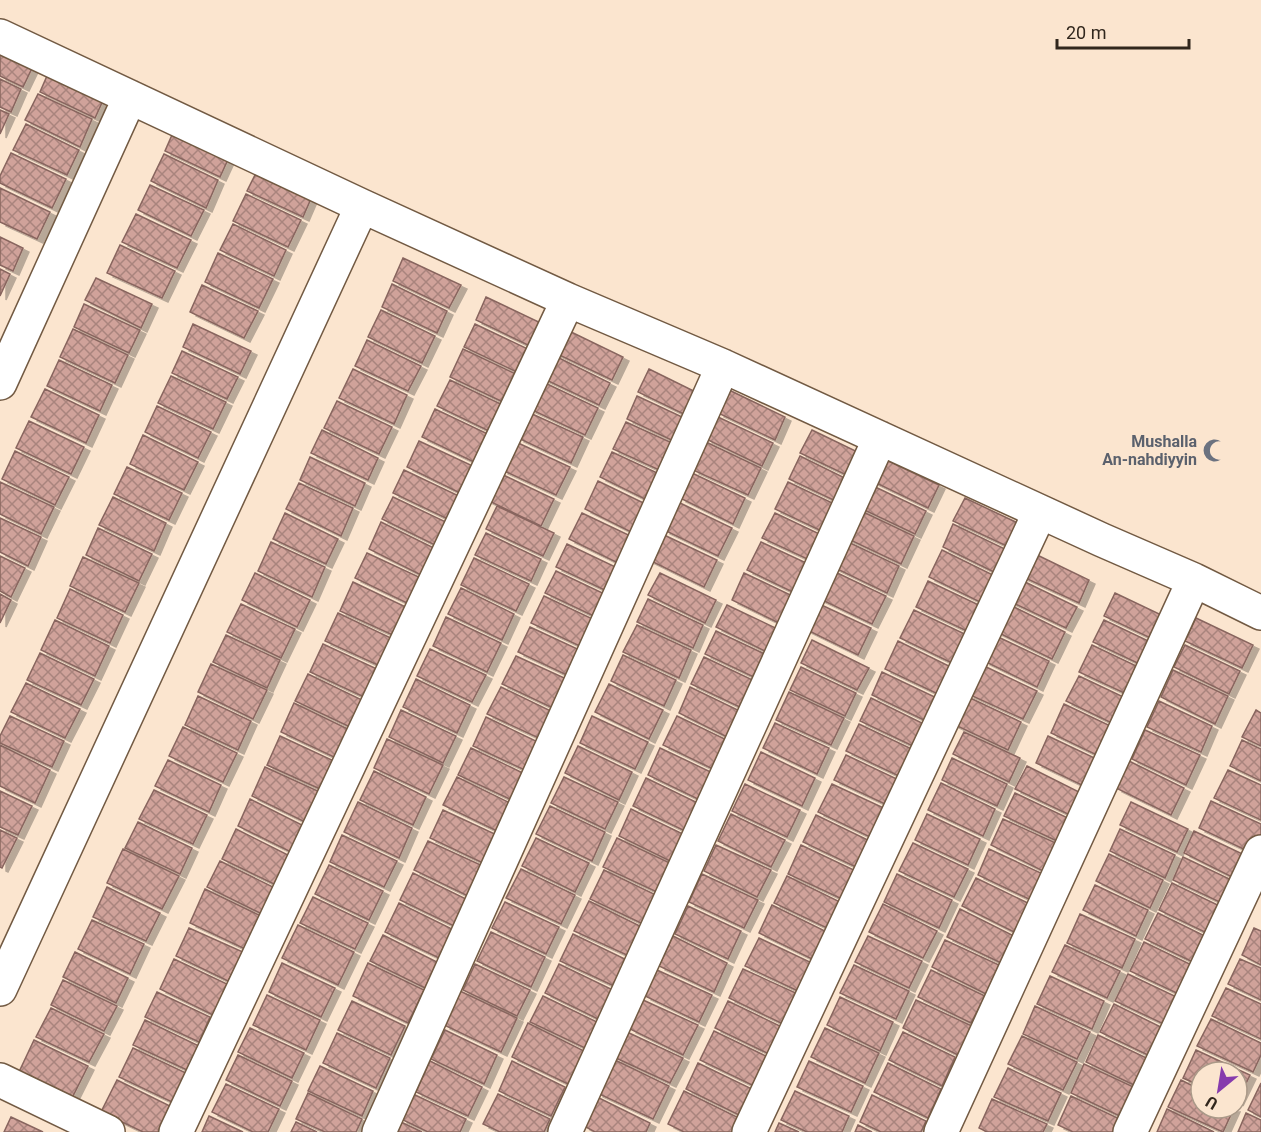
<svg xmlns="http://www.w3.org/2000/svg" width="1261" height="1132" font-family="Roboto,sans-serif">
	<defs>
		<pattern id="building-cross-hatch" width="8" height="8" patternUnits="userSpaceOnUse" patternTransform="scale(1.5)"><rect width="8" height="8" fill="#d0a29a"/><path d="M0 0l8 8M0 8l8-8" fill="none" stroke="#a9847d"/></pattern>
		<filter id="shadow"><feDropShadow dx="6" dy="4" stdDeviation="0" flood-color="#0004"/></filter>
	</defs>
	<rect width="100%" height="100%" fill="#fbe5cf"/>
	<path fill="url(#building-cross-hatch)" stroke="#88655e" stroke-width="1.5" filter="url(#shadow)" d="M0,48L34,64L23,87L0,76Z
		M50,69L105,96L95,118L40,92Z
		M0,79L21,89L11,112L0,107Z
		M38,94L92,119L80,147L25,120Z
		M0,110L9,114L0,134Z
		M26,124L79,150L67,175L13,150Z
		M175,128L230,155L220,177L165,151Z
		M11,153L66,179L52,208L0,183V176Z
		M164,154L218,180L206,208L151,181Z
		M258,169L313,194L303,217L247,191Z
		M150,185L204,210L191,236L138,210Z
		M0,188L50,212L37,239L0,222Z
		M246,194L301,220L288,247L233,221Z
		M136,214L191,240L177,268L122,242Z
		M233,224L286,250L274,276L220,250Z
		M0,237L23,248L13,271L0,265Z
		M120,245L175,271L162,298L107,273Z
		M218,253L273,279L259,308L205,282Z
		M403,258L461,285L449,308L393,281Z
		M0,269L10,274L0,296Z
		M96,278L152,304L141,328L85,300Z
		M392,284L447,311L437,333L382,307Z
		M202,285L258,311L244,338L190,312Z
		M486,297L543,324L532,347L476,320Z
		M84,304L140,330L129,353L74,327Z
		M381,310L435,336L422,363L368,337Z
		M193,324L251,351L240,374L183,347Z
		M475,324L530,350L519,373L464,347Z
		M73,329L128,355L115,383L60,357Z
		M567,330L623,357L612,380L555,353Z
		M367,340L421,366L408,391L355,366Z
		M463,349L518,375L505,403L450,377Z
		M182,351L238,377L227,399L172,373Z
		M555,356L610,383L599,405L544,379Z
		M59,360L112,385L100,411L47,386Z
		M353,369L407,395L394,424L339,398Z
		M649,369L706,397L694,419L638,392Z
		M171,376L226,402L213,429L158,403Z
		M450,380L503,405L491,432L437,406Z
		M543,382L598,408L585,435L530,409Z
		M45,389L99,415L86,443L31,417Z
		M729,390L785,417L775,440L718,413Z
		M637,396L693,422L682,445L627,419Z
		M337,401L392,427L379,454L324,428Z
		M157,406L211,432L198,458L145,432Z
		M435,409L490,435L476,463L422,437Z
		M530,413L583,437L571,463L518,438Z
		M718,417L773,443L762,466L706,439Z
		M29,421L84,447L71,474L16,448Z
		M626,422L681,447L668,474L613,449Z
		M322,430L378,458L368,480L311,453Z
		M812,430L868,457L857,480L800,453Z
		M143,435L198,462L184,490L130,464Z
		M419,441L475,467L462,494L407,467Z
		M516,442L570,467L556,495L502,470Z
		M706,442L761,468L748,495L693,470Z
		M15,451L69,477L55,505L2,479Z
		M612,452L666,477L653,503L600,477Z
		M800,456L855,483L844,505L789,479Z
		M310,457L365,483L355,506L300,480Z
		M882,458L939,485L928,508L872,481Z
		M127,467L182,493L169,520L114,494Z
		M404,470L461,497L450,520L393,493Z
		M499,473L554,499L541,526L487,500Z
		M692,473L745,498L733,524L680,498Z
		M598,481L652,507L639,536L585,509Z
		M0,482L54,507L41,534L0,514Z
		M788,482L843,508L830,535L775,509Z
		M299,483L353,508L341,536L286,509Z
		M871,485L926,511L915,534L860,508Z
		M113,497L166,523L154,551L99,525Z
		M393,497L448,523L437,546L382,519Z
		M965,498L1022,525L1011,548L953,521Z
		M678,502L732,528L718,556L664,530Z
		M497,506L554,533L543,556L486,529Z
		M859,510L914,536L901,564L846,538Z
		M285,513L338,539L326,564L273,539Z
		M582,513L637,539L624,566L569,539Z
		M775,513L828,538L816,563L762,538Z
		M0,518L41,537L28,566L0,552Z
		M381,522L436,549L423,576L369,549Z
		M953,524L1009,551L998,574L943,547Z
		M98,528L152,554L139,581L86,555Z
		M486,533L541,559L531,581L475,555Z
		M662,534L717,560L704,587L649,560Z
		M846,541L899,566L887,593L833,567Z
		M271,542L325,567L312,597L258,571Z
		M761,542L815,567L801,596L747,570Z
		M567,544L624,571L613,594L556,567Z
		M942,550L997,577L984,604L929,577Z
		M367,553L421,578L409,604L355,578Z
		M1033,553L1089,580L1079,603L1021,576Z
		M0,556L25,568L11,597L0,591Z
		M83,557L139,583L125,612L70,586Z
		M474,558L529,584L516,611L461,585Z
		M831,570L886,596L872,624L818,598Z
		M556,571L611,597L600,619L545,593Z
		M255,573L310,600L297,627L242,600Z
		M660,573L716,600L705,623L648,595Z
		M744,573L799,599L787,627L732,600Z
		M1021,580L1077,607L1066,628L1011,602Z
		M928,581L981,606L969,632L916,607Z
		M353,582L408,608L395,636L340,611Z
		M461,588L514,614L502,640L448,614Z
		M70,589L123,615L110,643L57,618Z
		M1115,593L1172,620L1161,643L1104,616Z
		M0,594L11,600L0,623Z
		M544,596L599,622L586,649L531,623Z
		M648,599L703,625L693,648L637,622Z
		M815,602L871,628L858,655L803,628Z
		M241,604L295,629L281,658L227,632Z
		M727,605L784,632L773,655L716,627Z
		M1010,605L1065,632L1052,659L997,632Z
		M914,610L969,636L954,664L900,638Z
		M338,613L393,639L380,666L325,641Z
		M446,617L501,643L487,672L433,646Z
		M1196,618L1253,645L1242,668L1185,641Z
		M55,620L109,646L95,676L41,650Z
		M1104,620L1159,646L1148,668L1093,642Z
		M637,625L691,650L679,678L623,652Z
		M530,627L584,652L571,677L518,652Z
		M716,631L771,657L760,680L705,654Z
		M226,635L280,660L267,688L213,662Z
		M996,636L1049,661L1037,687L984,661Z
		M812,640L869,668L857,690L801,663Z
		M898,641L953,668L940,695L885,669Z
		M323,644L377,669L364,697L310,672Z
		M1092,645L1147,671L1135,698L1079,672Z
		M1185,645L1240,671L1229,694L1174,667Z
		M430,649L486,675L472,702L417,676Z
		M40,653L94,679L81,705L27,680Z
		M623,655L676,680L664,706L611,681Z
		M516,656L571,681L557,710L502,684Z
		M704,657L759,683L746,710L691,684Z
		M211,664L267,690L253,719L198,692Z
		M982,665L1037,691L1023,719L968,694Z
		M801,667L856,693L845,716L790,690Z
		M1173,670L1228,696L1215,724L1161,697Z
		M882,672L939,699L928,722L872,695Z
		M308,674L362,700L350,727L295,701Z
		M1079,676L1132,701L1120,727L1066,701Z
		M416,679L470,705L457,733L403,707Z
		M26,683L80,709L65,738L11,712Z
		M609,684L663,710L649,739L595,712Z
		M501,687L555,713L543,740L487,714Z
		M690,687L744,713L731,739L679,713Z
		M789,692L844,718L831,745L776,720Z
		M198,696L251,721L238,750L185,725Z
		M966,696L1021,722L1008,750L953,724Z
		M871,698L926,725L915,747L860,721Z
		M1159,701L1212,726L1201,752L1147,727Z
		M294,703L350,730L336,758L281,732Z
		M1064,704L1119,730L1105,759L1051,733Z
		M401,710L456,736L443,763L389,737Z
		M1256,710L1261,713V746L1242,737Z
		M10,716L64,741L52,767L0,743V736Z
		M592,716L648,742L635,769L580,743Z
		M677,716L731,742L717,771L663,745Z
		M486,717L540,743L527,771L473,746Z
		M775,723L829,748L817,774L763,748Z
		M859,724L914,750L901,777L846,751Z
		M183,727L237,753L223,782L169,756Z
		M1145,730L1200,755L1186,785L1132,759Z
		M964,732L1020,758L1009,782L953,754Z
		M280,736L334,761L320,789L267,765Z
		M1048,736L1103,762L1090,789L1036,763Z
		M387,739L443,765L429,794L374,768Z
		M1242,740L1261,749V781L1230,766Z
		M0,745L50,770L35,803L0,786Z
		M578,746L632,772L619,800L565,773Z
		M471,748L525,774L512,800L458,775Z
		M660,748L715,774L702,801L648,775Z
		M761,752L815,778L802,806L748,780Z
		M846,755L899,780L887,805L834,780Z
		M952,758L1007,784L997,806L942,780Z
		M168,760L221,785L209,812L155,786Z
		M1129,761L1184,788L1171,815L1116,788Z
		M1027,766L1083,794L1072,816L1015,789Z
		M265,767L320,792L305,822L252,796Z
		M1228,770L1261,785V820L1214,798Z
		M374,771L426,797L413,825L360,800Z
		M457,777L512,804L499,832L443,805Z
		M564,777L618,802L605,829L551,803Z
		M646,778L700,804L687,832L633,806Z
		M941,783L995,809L983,836L928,810Z
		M745,784L800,810L787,837L732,811Z
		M832,784L886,809L872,838L818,812Z
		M154,790L207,815L193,844L139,819Z
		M0,791L32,806L18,835L0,827Z
		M1015,793L1070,819L1059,842L1004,816Z
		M250,799L304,826L291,852L238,826Z
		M1211,801L1261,824V839L1254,854L1199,828Z
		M358,802L412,828L399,858L344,832Z
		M1131,802L1188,829L1177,852L1120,825Z
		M550,806L605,832L592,861L536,834Z
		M631,809L685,835L672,862L619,836Z
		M443,810L497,835L483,863L430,838Z
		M731,814L785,840L771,867L718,841Z
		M927,814L980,839L968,865L915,840Z
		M816,815L870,841L858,868L803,842Z
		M1003,819L1058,844L1045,872L991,845Z
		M138,822L192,848L180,874L125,848Z
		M236,829L290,856L276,885L222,859Z
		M1120,829L1175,855L1165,878L1110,851Z
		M0,830L17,838L2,868L0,867Z
		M1194,831L1251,858L1240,881L1184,853Z
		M342,835L397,861L384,887L330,862Z
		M536,838L589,863L575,892L522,866Z
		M617,838L672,864L659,893L603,867Z
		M428,841L483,866L468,896L414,870Z
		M913,843L968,869L954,897L899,871Z
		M716,845L771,870L757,897L704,871Z
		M801,845L856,871L842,899L788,874Z
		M123,849L179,876L162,909L107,883Z
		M989,849L1043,874L1031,900L978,875Z
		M1109,854L1163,880L1150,908L1096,881Z
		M1183,857L1238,883L1228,906L1173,880Z
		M220,861L275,888L262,914L207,887Z
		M329,865L383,891L369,920L315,894Z
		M521,869L575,895L561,924L506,898Z
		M604,870L656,895L643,924L590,899Z
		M413,873L466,899L454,926L400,900Z
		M702,874L758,900L744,928L689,902Z
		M897,874L952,900L939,928L884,902Z
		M787,876L840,902L827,928L774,903Z
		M976,878L1030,904L1016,933L962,906Z
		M1172,883L1226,909L1213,936L1159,910Z
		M1095,885L1148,910L1136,936L1083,910Z
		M107,887L160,913L146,941L93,917Z
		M205,889L261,916L245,949L190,923Z
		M313,897L368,923L355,949L300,923Z
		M589,901L642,927L629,956L574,931Z
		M505,902L559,927L546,954L492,928Z
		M399,903L452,929L439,958L385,932Z
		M883,904L937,931L923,958L869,932Z
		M772,905L827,932L814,960L759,933Z
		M688,906L741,931L728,959L675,934Z
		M960,909L1014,936L1001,963L947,937Z
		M1158,913L1211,939L1199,965L1145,939Z
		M1080,914L1135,939L1122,968L1067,943Z
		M92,920L144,944L130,974L78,949Z
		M298,925L354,952L338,985L282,958Z
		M189,928L243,952L228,981L176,956Z
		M1254,928L1261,931V965L1242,955Z
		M491,932L545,957L531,987L477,961Z
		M573,934L627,960L614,986L560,961Z
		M383,935L437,962L425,988L370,961Z
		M673,936L727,963L714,992L659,966Z
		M868,936L922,961L909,988L855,962Z
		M759,938L812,963L798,991L745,966Z
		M945,940L999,965L986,994L932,967Z
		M1144,942L1198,968L1185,997L1130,971Z
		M1065,945L1120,971L1107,998L1052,972Z
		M75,952L128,978L116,1003L63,977Z
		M174,959L227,984L213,1015L160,989Z
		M1240,959L1261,968V1000L1228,984Z
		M282,963L335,988L321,1017L269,992Z
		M368,963L424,990L408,1023L353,996Z
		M475,964L530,990L517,1016L463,990Z
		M559,964L613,990L598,1019L545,993Z
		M854,965L909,991L896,1019L840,993Z
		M743,969L798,994L783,1024L729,998Z
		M657,970L712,995L699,1022L645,996Z
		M931,970L985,996L971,1023L918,997Z
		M1128,974L1183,1000L1170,1027L1115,1001Z
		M1050,976L1104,1001L1092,1029L1037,1004Z
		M63,980L117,1006L104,1031L51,1005Z
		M1226,988L1261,1004V1039L1212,1016Z
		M460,991L517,1018L501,1052L444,1025Z
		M157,992L210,1017L199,1042L145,1017Z
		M267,995L320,1020L306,1050L253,1025Z
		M543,996L597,1022L585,1048L530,1022Z
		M840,997L893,1022L880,1051L827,1025Z
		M643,1000L698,1025L683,1055L630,1029Z
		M916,1000L972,1026L958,1055L903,1028Z
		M352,1001L405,1026L391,1055L338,1030Z
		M728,1001L782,1027L769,1054L715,1028Z
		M1114,1004L1167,1030L1154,1058L1100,1032Z
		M1035,1006L1090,1032L1077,1059L1023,1034Z
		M51,1008L104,1034L89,1062L36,1037Z
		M1211,1019L1261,1043V1055L1253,1072L1197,1046Z
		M145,1020L199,1046L187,1070L133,1045Z
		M528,1023L584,1051L568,1084L512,1057Z
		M250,1028L304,1053L292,1078L238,1052Z
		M825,1028L879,1053L865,1083L811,1057Z
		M445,1030L497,1055L484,1084L431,1059Z
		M714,1031L768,1057L754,1086L700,1060Z
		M627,1032L683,1058L670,1083L616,1058Z
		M903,1032L955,1057L942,1086L889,1060Z
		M337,1033L390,1058L376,1088L323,1063Z
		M1098,1035L1153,1061L1140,1088L1086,1062Z
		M1022,1036L1077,1062L1063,1090L1008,1064Z
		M34,1040L88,1066L72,1098L19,1072Z
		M133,1048L186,1073L172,1102L119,1077Z
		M1196,1050L1250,1075L1237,1102V1072H1201V1086L1183,1078Z
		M238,1055L292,1081L280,1106L226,1080Z
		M613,1059L669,1086L653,1119L597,1093Z
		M430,1061L482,1087L468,1116L416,1092Z
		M512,1061L565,1087L551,1116L499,1091Z
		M809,1061L863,1086L851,1112L797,1087Z
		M698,1063L752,1089L741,1116L686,1089Z
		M888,1063L941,1089L928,1118L874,1092Z
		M1084,1064L1140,1090L1126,1119L1071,1093Z
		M320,1066L373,1091L362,1116L308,1091Z
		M1008,1068L1061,1093L1048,1121L994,1097Z
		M117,1080L170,1106L158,1132H143L101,1112Z
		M1181,1080L1201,1090V1108H1234L1223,1132L1168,1107Z
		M1261,1083V1117L1248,1110Z
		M226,1084L279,1109L268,1132H253L212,1112Z
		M684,1091L739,1118L733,1132H684L668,1124Z
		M795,1091L849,1116L842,1132H807L781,1120Z
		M308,1093L362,1119L356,1132H325L296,1119Z
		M413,1094L466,1119L460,1132H428L401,1119Z
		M498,1094L550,1119L544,1132H500L483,1124Z
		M872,1095L926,1121L921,1132H881L860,1122Z
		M1071,1096L1124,1121L1119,1132H1073L1058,1125Z
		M597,1097L650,1123L646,1132H595L584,1126Z
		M992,1099L1047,1124L1043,1132H987L979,1128Z
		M1167,1109L1214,1132H1157Z
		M1246,1113L1261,1120V1132H1238Z
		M209,1116L243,1132H202Z
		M11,1117L43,1132H4Z
		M296,1122L317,1132H291Z
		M401,1122L422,1132H396Z
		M779,1123L799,1132H775Z
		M858,1125L872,1132H855Z"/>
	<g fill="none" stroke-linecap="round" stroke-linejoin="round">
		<defs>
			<path id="minor" d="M0,36L362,206L568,300L723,366L1102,540L1194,580L1261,613
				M0,383L130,97
				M0,989L362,206
				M0,1080L108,1132
				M176,1132L568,300
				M379,1132L723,366
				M565,1132L880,438
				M749,1132L1040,512
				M941,1132L1194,580
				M1130,1132L1261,852"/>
		</defs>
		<use href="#minor" stroke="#725a43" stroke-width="36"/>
		<use href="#minor" stroke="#fff" stroke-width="33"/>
	</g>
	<defs>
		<symbol id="mosque-bare" viewBox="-9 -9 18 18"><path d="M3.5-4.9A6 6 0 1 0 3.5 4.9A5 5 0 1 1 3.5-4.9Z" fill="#6b7280" stroke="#fbe5cf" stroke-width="2.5" paint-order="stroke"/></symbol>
	</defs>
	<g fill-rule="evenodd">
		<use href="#mosque-bare" x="1198" y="434" width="33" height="33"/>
	</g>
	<g text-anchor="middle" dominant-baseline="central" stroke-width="6" stroke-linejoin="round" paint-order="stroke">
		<g font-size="16" font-weight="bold" fill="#5b616d" stroke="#fbe5cf" text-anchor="end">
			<text x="1197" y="441">Mushalla<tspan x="1197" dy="18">An-nahdiyyin</tspan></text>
		</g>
	</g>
	<g transform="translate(1219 1090) rotate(210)"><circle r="28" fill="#fbe5cf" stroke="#aa9988" stroke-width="1.5"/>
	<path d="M0-4.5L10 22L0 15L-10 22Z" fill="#863bad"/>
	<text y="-9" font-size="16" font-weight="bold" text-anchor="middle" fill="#31271d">U</text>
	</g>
	<path d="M1057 39v9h132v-9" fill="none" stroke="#31271d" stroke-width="3"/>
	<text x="1066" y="39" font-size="18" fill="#31271d" stroke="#fbe5cf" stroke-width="4.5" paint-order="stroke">20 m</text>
</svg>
